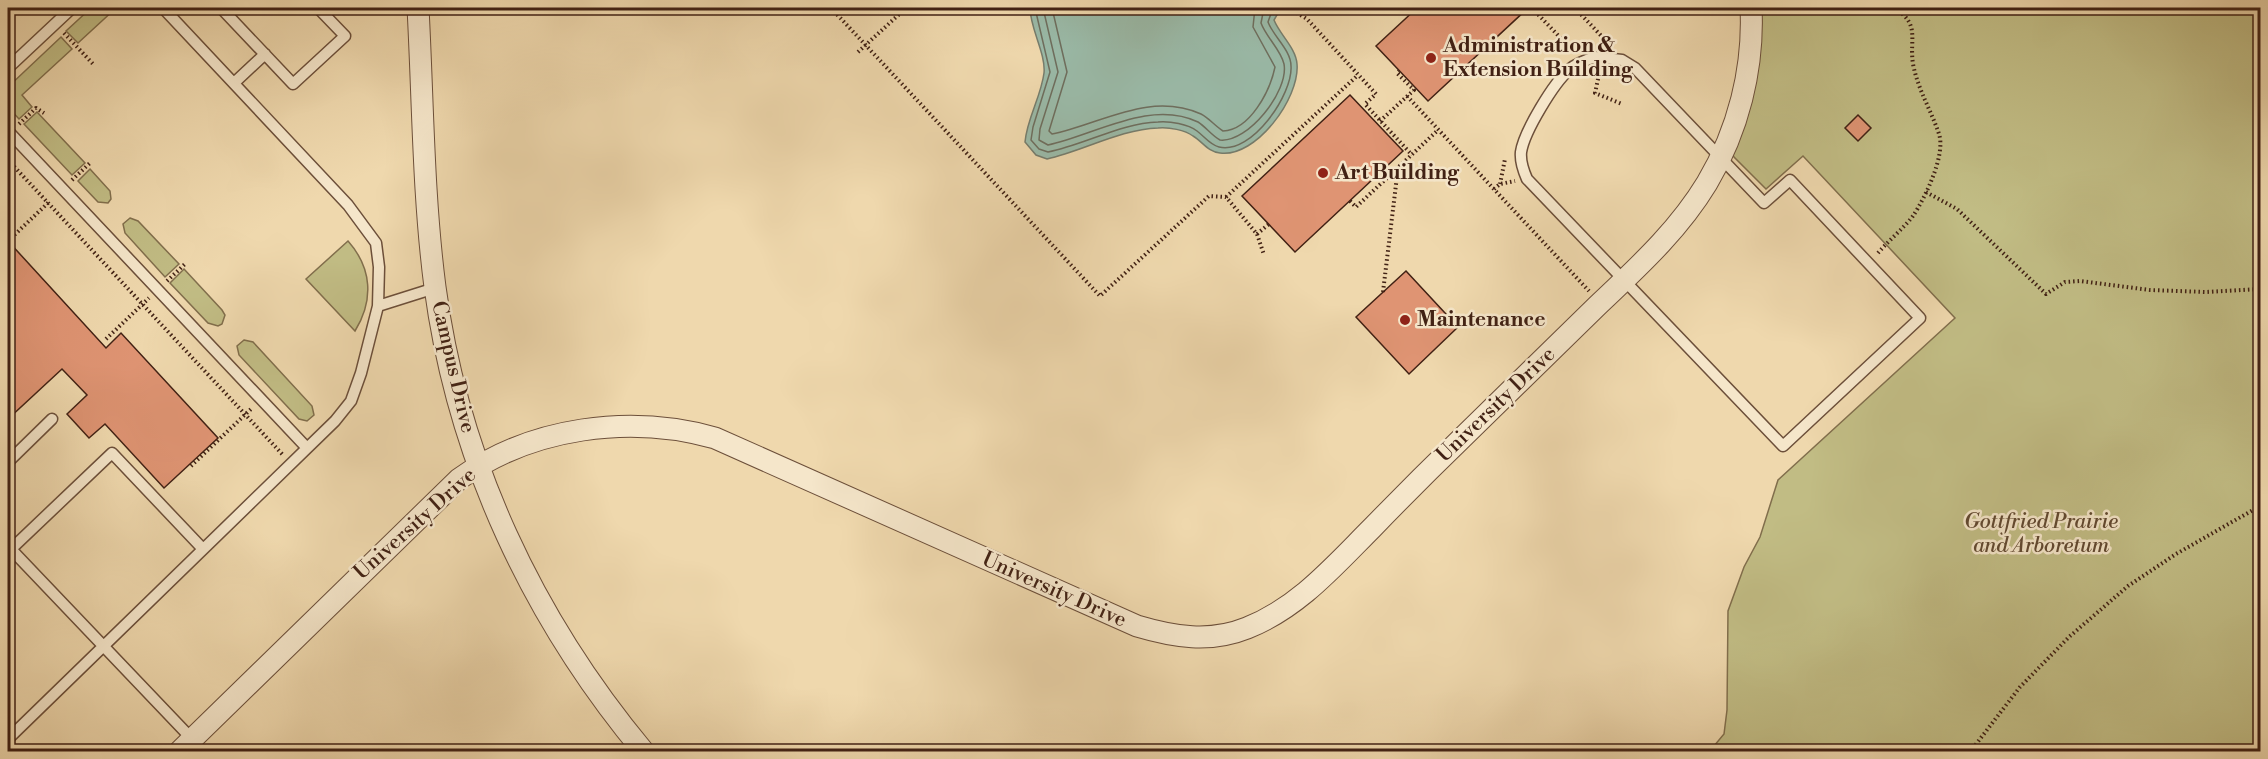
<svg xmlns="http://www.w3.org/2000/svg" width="2268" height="759" font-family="'Libre Bodoni',serif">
	<rect width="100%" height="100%" fill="#efd8ad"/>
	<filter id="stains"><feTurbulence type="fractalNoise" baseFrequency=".00333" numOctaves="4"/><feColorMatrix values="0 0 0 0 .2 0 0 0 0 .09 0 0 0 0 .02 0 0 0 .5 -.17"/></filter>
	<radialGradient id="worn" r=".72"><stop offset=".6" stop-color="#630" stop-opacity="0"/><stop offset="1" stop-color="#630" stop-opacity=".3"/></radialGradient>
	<path fill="#c1bc84" stroke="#816e4c" stroke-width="1.5" d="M91,8H116L78,43L66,31Z
		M1760,8H2260V751L1709,752L1724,734L1727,710L1728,611L1744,567L1760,537L1778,480L1955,318L1803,156L1766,189L1734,157L1732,153Z
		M61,37L72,49L22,95L32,107L19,119L8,107V87Z
		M37,112L85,163L72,175L24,124Z
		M90,169L110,191L111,199L108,203L98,202L78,181Z
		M130,218L138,221L179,264L165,277L125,233L123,224Z
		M348,241C372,268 374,300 355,331L306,279Z
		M184,269L222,310L225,315L222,324L218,326L208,323L170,283Z
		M244,340L253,342L312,406L314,415L307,421L299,419L239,355L237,346Z"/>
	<path fill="#9abaa8" stroke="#767d6d" stroke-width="1.5" d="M1030,8H1281L1274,20C1280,35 1296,48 1297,64C1300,98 1256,158 1220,153C1208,152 1203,142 1193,136C1185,130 1169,127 1158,128C1121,129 1083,151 1047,159L1036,155L1025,142C1027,118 1041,97 1044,73C1046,54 1030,28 1030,8Z"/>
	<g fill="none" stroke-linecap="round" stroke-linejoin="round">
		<path stroke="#6e6e5e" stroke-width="1.5" d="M1035,8L1050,72L1033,127L1031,140L1039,149L1048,152C1084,145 1121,123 1158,122C1170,121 1188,124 1197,131C1205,137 1210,145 1219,147C1252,155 1293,94 1291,66C1291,50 1273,36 1268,22L1273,8
			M1043,8L1058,72L1040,129L1039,140L1048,145C1095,135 1150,99 1198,122C1206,127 1211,135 1220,140C1248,143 1289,91 1284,64C1281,50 1266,37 1261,23L1264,8
			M1052,8L1067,72L1049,131L1052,134C1101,124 1149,91 1201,114C1209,118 1215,126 1223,131C1250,130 1270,91 1275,67L1253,27L1255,8"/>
	</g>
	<path fill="#df9473" stroke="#412114" stroke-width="1.5" d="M1417,8H1528L1428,101L1376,46Z
		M1350,95L1403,151L1295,252L1242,196Z
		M1858,115L1871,128L1858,141L1845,128Z
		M8,241L106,348L121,333L218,438L164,488L105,424L89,438L67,414L87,395L62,369L8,419Z
		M1406,271L1458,327L1409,374L1356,317Z"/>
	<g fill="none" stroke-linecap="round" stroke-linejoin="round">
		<defs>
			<path id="service" d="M221,8L293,84L345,36L318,8
				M1595,57L1622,60L1635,68L1764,203L1790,180L1920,318L1783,446L1527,179C1523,170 1520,162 1521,152C1524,132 1554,82 1570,69C1577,63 1586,60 1595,57Z
				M8,68L72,8
				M234,83L265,54
				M8,131L307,448
				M378,306L435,288
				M8,462L52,419
				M8,546L192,739
				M8,552L112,453L202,548
				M8,739L335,421L351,401L361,373L378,306L379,267L376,243L348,205L163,8"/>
			<path id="minor" d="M418,8C423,101 423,195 435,287C458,460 533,619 644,752
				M179,752L459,479C531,427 630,414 715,438L1137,626C1174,637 1210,643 1247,628C1298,608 1334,566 1372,528C1401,498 1431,468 1462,438C1507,394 1552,350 1597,306C1637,268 1678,231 1707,183C1738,131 1754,69 1751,8"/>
		</defs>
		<use href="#service" stroke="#6c4f3a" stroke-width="13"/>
		<use href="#minor" stroke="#6c4f3a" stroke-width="23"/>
		<path stroke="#412114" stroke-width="4" stroke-dasharray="1.5 3" stroke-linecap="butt" d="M831,8L1100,296L1209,196L1226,197L1257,234L1264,255
			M1289,8L1307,19L1376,94L1365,104L1412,155
			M1532,8L1573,51
			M1575,8L1608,43
			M64,33L94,65
			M858,52L906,8
			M1600,70L1595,93L1622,104
			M1407,96L1589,291
			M1380,121L1414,90L1397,73L1399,71
			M19,124L36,108L44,113
			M8,160L283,455
			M72,180L91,162
			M1500,184L1505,159
			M1494,189L1500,184L1515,181
			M1926,192L1957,209L2046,294L2065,282L2080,281L2150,290L2206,292L2260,289
			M1226,197L1358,75
			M1350,201L1356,207L1438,130
			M1257,234L1269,224
			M8,241L49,202
			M1878,253C1889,240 1903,229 1913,216C1925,198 1946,155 1939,134C1931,110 1918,90 1913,64C1909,39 1921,24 1894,8
			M167,281L186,263
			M1383,292L1398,168
			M106,339L149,298
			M191,466L251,409
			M1970,752L2020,687L2069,637L2128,586L2176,554L2260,506"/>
		<use href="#service" stroke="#f5e6ca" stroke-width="10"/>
		<use href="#minor" stroke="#f5e6ca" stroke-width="21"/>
	</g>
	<g fill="#8f2418" stroke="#f5e6ca" stroke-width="2">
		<circle cx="1431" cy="58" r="6"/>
		<circle cx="1323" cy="173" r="6"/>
		<circle cx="1405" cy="320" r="6"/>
	</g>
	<g text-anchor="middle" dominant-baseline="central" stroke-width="5" stroke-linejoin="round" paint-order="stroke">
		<g font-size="21" font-weight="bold" fill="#412114" stroke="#f5e6ca" text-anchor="start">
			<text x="1443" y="46">Administration &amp;<tspan x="1443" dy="24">Extension Building</tspan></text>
			<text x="1335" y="173">Art Building</text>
			<text x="1417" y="320">Maintenance</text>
		</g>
		<g font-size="21" fill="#412114" stroke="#f5e6ca">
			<text transform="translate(453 367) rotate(77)">Campus Drive</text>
			<text transform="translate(1496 405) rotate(-44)">University Drive</text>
			<text transform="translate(415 524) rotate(-42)">University Drive</text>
			<text transform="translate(1054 590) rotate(24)">University Drive</text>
		</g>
		<g font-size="21" font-style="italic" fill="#614830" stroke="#f5e6ca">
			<text x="2041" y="522">Gottfried Prairie<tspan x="2041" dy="24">and Arboretum</tspan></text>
		</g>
	</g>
	<rect width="2268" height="759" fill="none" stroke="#efd8ad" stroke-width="30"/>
	<rect x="9" y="9" width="2250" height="741" fill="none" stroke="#412114" stroke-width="3"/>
	<rect x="15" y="15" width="2238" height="729" fill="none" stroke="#412114" stroke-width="1.5"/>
	<rect width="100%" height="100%" filter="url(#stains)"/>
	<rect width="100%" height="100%" fill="url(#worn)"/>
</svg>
